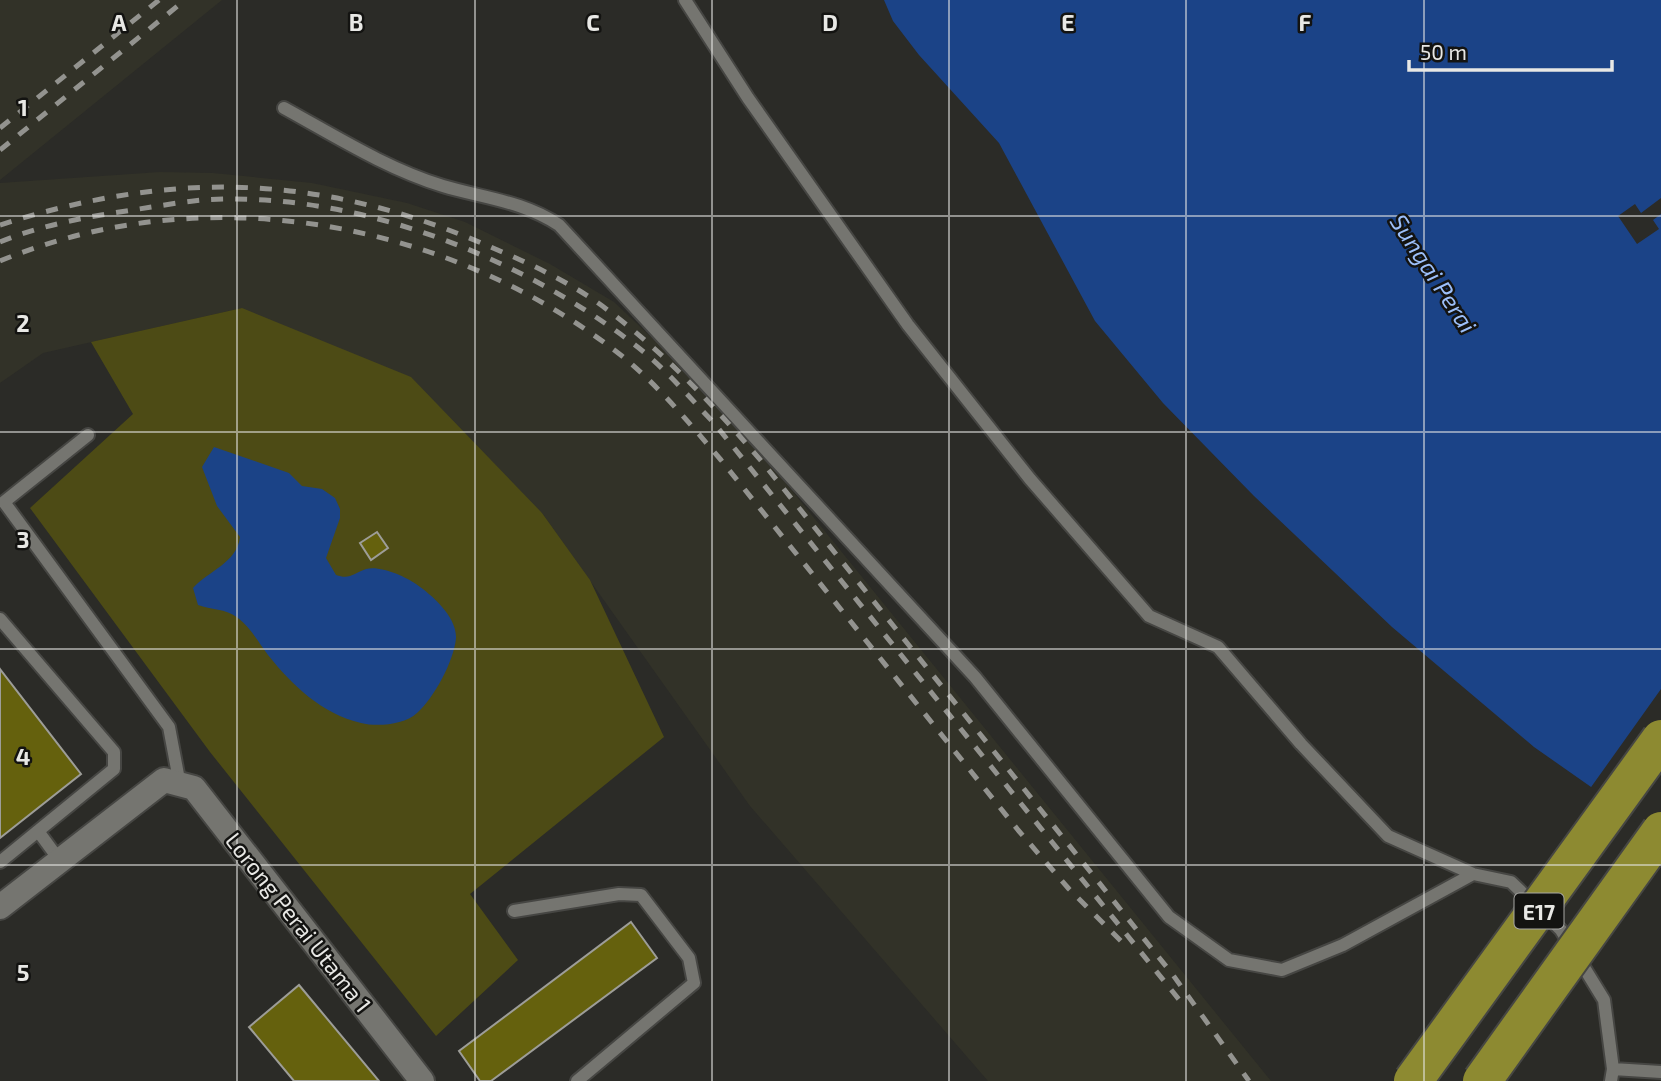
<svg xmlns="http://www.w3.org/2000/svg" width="1661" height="1081" font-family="'Exo 2',sans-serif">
	<rect width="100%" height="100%" fill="#2b2b27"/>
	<path fill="#323228" d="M0,0H222L0,180Z
		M160,172L213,173L312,183L407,203L465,222L550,264L614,302L720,402L1271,1081H988L750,806L542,513L242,308L43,353L0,383V183Z"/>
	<path fill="#4d4b15" d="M242,308L411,377L542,513L590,580L664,737L470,894L518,960L436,1036L210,752L30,508L133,414L91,342Z"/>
	<path fill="#1b4387" d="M884,0H1661V836L1534,747L1392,627L1254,496L1163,403L1095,321L999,143L919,55L893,21Z
		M214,447L289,473L302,486L322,489L335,498L340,509V518L326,558L336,575C350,580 354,573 366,569C379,565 405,576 416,584C432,595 457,617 456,638C454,661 434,698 417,713C404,725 377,727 361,723C322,714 292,685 268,655C259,643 250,627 238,618C225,608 211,610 198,605L193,588C208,571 237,563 240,537L217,506L202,467Z"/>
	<path fill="#2b2b27" d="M1661,198V214L1653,220L1659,229L1637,244L1618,216L1635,204L1641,213Z
		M1661,689V839L1589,790Z"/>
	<path fill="#65610d" stroke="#9d9d98" stroke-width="2" d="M377,532L388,548L371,560L360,543Z
		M0,669L81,774L0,838Z
		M631,922L657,958L491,1081H480L459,1051Z
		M299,985L379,1081H294L249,1027Z"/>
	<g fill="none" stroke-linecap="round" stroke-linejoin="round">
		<defs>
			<path id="service" d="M685,0L748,98L908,325L1030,479L1149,616L1218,647L1301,744L1388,836L1473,874L1511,882L1561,930L1604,1000L1613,1069L1611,1081
				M284,108C335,136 387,169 443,186C483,198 523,201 559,225L975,677L1169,917L1229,960L1282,970L1343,945L1473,874
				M88,435L4,502L169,727L180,785
				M0,619L114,752V769L38,831
				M0,862L38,831L60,861
				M514,911L619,894L641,895L689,958L694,983L577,1081
				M1613,1069L1661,1072"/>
			<path id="minor" d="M0,907L164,780L194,788L422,1081"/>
		</defs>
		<use href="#service" stroke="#464643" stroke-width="16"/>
		<use href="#minor" stroke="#464643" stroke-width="28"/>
		<use href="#service" stroke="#757570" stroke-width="12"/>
		<use href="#minor" stroke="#757570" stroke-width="24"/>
		<path stroke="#93938f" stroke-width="5" stroke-dasharray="12 12" stroke-linecap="butt" d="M0,128L159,0
			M0,150L185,0
			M0,225C169,171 314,173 479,242C524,261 570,281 609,311C667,355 716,408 763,463L1173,975L1249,1081
			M0,242C44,224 92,216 139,209C159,206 181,202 202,200C351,190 518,255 635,345C664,367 689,397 714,423L1181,1002
			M0,261C205,176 449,220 622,356C659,386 690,424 721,460L1018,830L1069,889L1122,942"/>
		<defs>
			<path id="motorway-bridge" d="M1413,1081L1661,739
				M1482,1081L1661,831"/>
		</defs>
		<use href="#motorway-bridge" stroke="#464643" stroke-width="42" stroke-linecap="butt"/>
		<use href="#motorway-bridge" stroke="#8d8a31" stroke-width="38"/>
	</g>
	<path fill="none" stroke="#e8e8e5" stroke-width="2" stroke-opacity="0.55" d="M237,0V1081M475,0V1081M712,0V1081M949,0V1081M1186,0V1081M1424,0V1081M0,216H1661M0,432H1661M0,649H1661M0,865H1661"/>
	<g text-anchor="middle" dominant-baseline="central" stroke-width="5" stroke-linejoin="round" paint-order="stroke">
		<rect fill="#131311" stroke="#a8a8a5" stroke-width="2" x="1514.5" y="893.5" width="49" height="35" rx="5"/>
		<g font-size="21" font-weight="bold" fill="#e8e8e5">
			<text x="1539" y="911">E17</text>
		</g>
		<g font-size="23" fill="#e8e8e5" stroke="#131311">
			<text transform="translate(299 922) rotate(52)">Lorong Perai Utama 1</text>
		</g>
		<g font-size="24" font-style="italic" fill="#9cbffa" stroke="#131311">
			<text transform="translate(1434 273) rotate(57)">Sungai Perai</text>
		</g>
	</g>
	<g font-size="23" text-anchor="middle" font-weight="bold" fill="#e8e8e5" stroke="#131311" stroke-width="5" stroke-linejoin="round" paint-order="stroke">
		<text x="119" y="31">A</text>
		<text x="356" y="31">B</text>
		<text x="593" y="31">C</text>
		<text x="830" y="31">D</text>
		<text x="1068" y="31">E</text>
		<text x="1305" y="31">F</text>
		<text x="23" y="116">1</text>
		<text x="23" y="332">2</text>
		<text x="23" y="548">3</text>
		<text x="23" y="765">4</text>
		<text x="23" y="981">5</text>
	</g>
	<path d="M1409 60v10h203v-10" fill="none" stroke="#e8e8e5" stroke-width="3.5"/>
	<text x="1420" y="60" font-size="21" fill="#e8e8e5" stroke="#131311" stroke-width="5" paint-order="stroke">50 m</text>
</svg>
